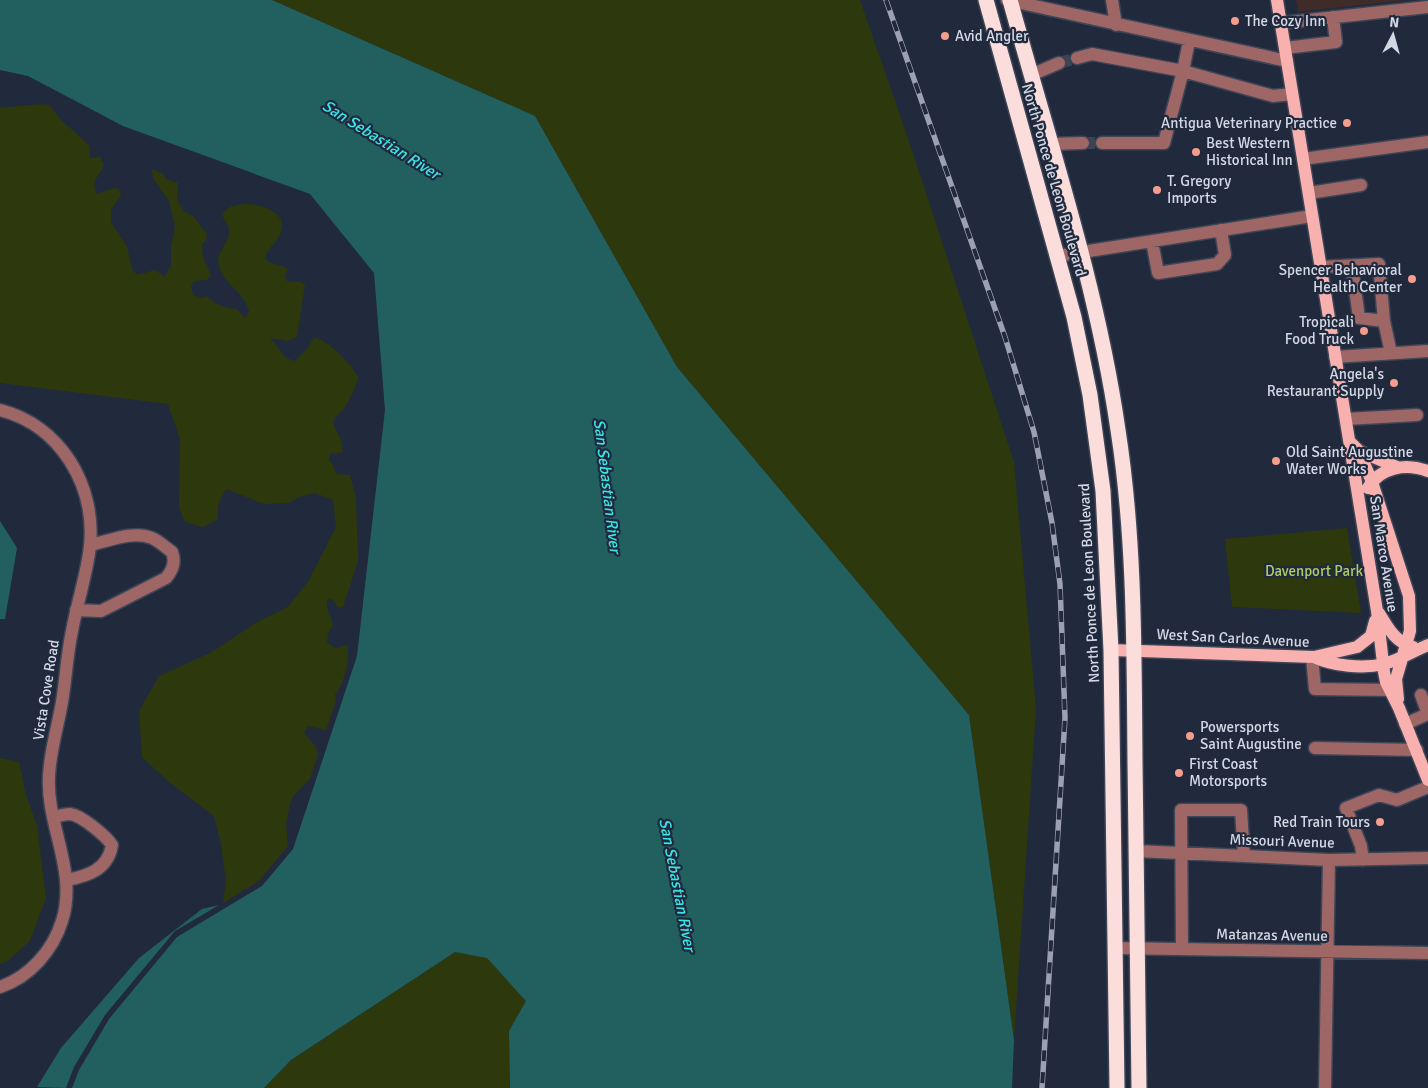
<svg xmlns="http://www.w3.org/2000/svg" width="1428" height="1088" font-family="Signika,sans-serif">
	<rect width="100%" height="100%" fill="#21293c"/>
	<path fill="#3f2b27" d="M1296,0H1406L1298,12Z"/>
	<path fill="#2d390c" d="M272,0H860L910,144L1014,462L1036,709L1014,1040L969,715L677,367L535,116Z
		M41,104L50,105L61,120L89,145L90,158L100,157L104,165C99,176 90,182 97,194L114,188L119,189L121,195L111,210V222L127,247L132,269L137,275L155,270L165,277L171,265V246L175,227L169,201L153,178L152,169L163,174L166,179L178,183L177,198L183,211L193,216L207,234L206,240L202,245L203,257L211,275L207,280L194,281L191,287L193,295L202,298L206,296C219,306 220,307 237,309L245,318L249,312C246,293 224,285 219,266C214,250 234,242 228,226C226,222 224,219 222,215C232,195 281,205 282,224C283,239 269,245 265,258C270,265 281,264 288,269L284,277L287,281L301,282L305,285L297,337L288,341L270,338L286,358L295,361L307,349L314,338C327,338 352,365 358,377C357,385 348,404 343,410C338,415 335,415 333,423L341,440L343,452L330,454L329,461L332,463L336,474L350,475L356,498L358,561L343,607H338L333,600L328,599C324,608 331,615 333,625L328,634L327,643L336,648L347,645C351,661 344,683 335,695L336,701L326,730L308,726L304,733L316,747L318,755L310,779L293,796L290,804L286,825L288,846L259,881L223,903L226,881L221,844L214,816L169,782L142,757L139,711L159,676L212,652L257,622L288,607L309,580L336,527L333,500L315,493L299,497L288,503L264,504L226,489L219,502L217,520L203,527L185,522L179,508L180,439L168,404L0,383V108Z
		M1347,528L1361,613L1232,607L1225,539Z
		M0,758L19,762L26,795L37,825L46,898L30,941L6,962L0,964Z
		M455,952L487,957L527,1001L509,1031L510,1088H264L291,1060Z"/>
	<path fill="#226060" d="M0,0H272L535,116L677,367L969,715L1014,1040L1012,1088H510L509,1031L526,1001L487,958L455,952L291,1060L264,1088H72L79,1070L109,1019L177,937L262,886L293,849L357,656L385,410L374,273L310,194L123,126L28,76L0,70Z
		M0,521L17,548L5,619H0Z
		M219,905L175,931L105,1015L74,1067L66,1088L37,1087L61,1048L139,958L202,909Z"/>
	<g fill="none" stroke-linecap="round" stroke-linejoin="round">
		<path stroke="#3c4355" stroke-width="12" stroke-dasharray="12 6" stroke-linecap="butt" d="M1059,63L1077,58
			M1083,143H1102"/>
		<defs>
			<path id="minor" d="M1007,0L1287,61
				M1112,0L1116,25
				M1281,23L1428,7
				M1189,41L1183,71L1273,96L1292,94
				M1285,48L1336,42L1333,17
				M1077,58L1092,54L1183,71L1164,143H1102
				M1031,75L1059,63
				M1050,144L1083,143
				M1303,159L1428,142
				M1309,193L1361,185
				M1152,241L1158,273L1217,264L1225,255L1221,230
				M1057,256L1312,216
				M1321,267L1379,264L1384,321L1359,318L1352,266
				M1384,321L1391,353
				M1335,357L1428,351
				M0,410C60,425 96,485 90,546C87,574 77,603 72,631C67,654 66,678 62,702C58,726 50,751 49,776C46,825 78,871 62,921C53,950 30,977 0,987
				M1346,419L1417,415
				M76,610L101,611L166,578C173,570 176,562 172,552C165,547 159,541 152,538C133,530 109,541 90,545
				M1312,657L1315,689L1390,690
				M1421,695L1428,714
				M1405,724L1428,714
				M1315,748L1417,750
				M54,817C59,816 64,814 70,814C81,815 106,836 112,845C108,870 87,876 67,880
				M1136,851L1329,860L1428,858
				M1363,860L1361,846L1346,808L1379,795L1397,800L1428,787
				M1114,948L1428,953
				M1182,949L1181,810H1241L1244,856
				M1325,1088L1329,860"/>
			<path id="major" d="M1277,0L1377,611L1384,672L1386,682L1399,708L1428,780
				M1351,443L1359,451L1372,482L1409,596L1410,631L1396,679L1398,699
				M1359,451L1397,467
				M1368,488C1380,467 1406,463 1428,471
				M1379,613C1388,628 1395,642 1413,647
				M1111,650L1314,657C1333,666 1363,669 1384,664C1400,660 1413,651 1428,645
				M1314,657L1357,647L1371,636L1375,621"/>
			<path id="highway" d="M986,0L1074,317L1090,395L1103,491L1111,650L1117,1088
				M1010,0C1049,142 1097,284 1118,430C1135,539 1134,650 1135,761C1136,870 1138,979 1139,1088"/>
		</defs>
		<use href="#minor" stroke="#3d4557" stroke-width="15"/>
		<use href="#major" stroke="#3d4557" stroke-width="15"/>
		<use href="#highway" stroke="#3d4557" stroke-width="18"/>
		<use href="#minor" stroke="#9e6664" stroke-width="12"/>
		<use href="#major" stroke="#f8b1af" stroke-width="12"/>
		<use href="#highway" stroke="#fbdddc" stroke-width="15"/>
		<defs>
			<path id="rail" d="M886,0L1005,337L1034,432L1052,523L1060,584L1065,718L1042,1088"/>
		</defs>
		<use href="#rail" stroke="#9ba1b0" stroke-width="5.5"/>
		<use href="#rail" stroke="#21293c" stroke-width="4" stroke-dasharray="11" stroke-linecap="butt"/>
	</g>
	<g fill="#f59d8d" stroke="#21293c" stroke-width="2">
		<circle cx="1235" cy="21" r="5"/>
		<circle cx="945" cy="36" r="5"/>
		<circle cx="1347" cy="123" r="5"/>
		<circle cx="1196" cy="152" r="5"/>
		<circle cx="1157" cy="190" r="5"/>
		<circle cx="1412" cy="279" r="5"/>
		<circle cx="1364" cy="331" r="5"/>
		<circle cx="1394" cy="383" r="5"/>
		<circle cx="1276" cy="461" r="5"/>
		<circle cx="1190" cy="736" r="5"/>
		<circle cx="1179" cy="773" r="5"/>
		<circle cx="1380" cy="822" r="5"/>
	</g>
	<g text-anchor="middle" dominant-baseline="central" stroke-width="4.5" stroke-linejoin="round" paint-order="stroke">
		<g font-size="15" fill="#d3d8e5" stroke="#21293c" text-anchor="start">
			<text x="1245" y="21">The Cozy Inn</text>
			<text x="955" y="36">Avid Angler</text>
			<text x="1337" y="123" text-anchor="end">Antigua Veterinary Practice</text>
			<text x="1206" y="143">Best Western<tspan x="1206" dy="17">Historical Inn</tspan></text>
			<text x="1167" y="181">T. Gregory<tspan x="1167" dy="17">Imports</tspan></text>
			<text x="1402" y="270" text-anchor="end">Spencer Behavioral<tspan x="1402" dy="17">Health Center</tspan></text>
			<text x="1354" y="322" text-anchor="end">Tropicali<tspan x="1354" dy="17">Food Truck</tspan></text>
			<text x="1384" y="374" text-anchor="end">Angela's<tspan x="1384" dy="17">Restaurant Supply</tspan></text>
			<text x="1286" y="452">Old Saint Augustine<tspan x="1286" dy="17">Water Works</tspan></text>
			<text x="1200" y="727">Powersports<tspan x="1200" dy="17">Saint Augustine</tspan></text>
			<text x="1189" y="764">First Coast<tspan x="1189" dy="17">Motorsports</tspan></text>
			<text x="1370" y="822" text-anchor="end">Red Train Tours</text>
		</g>
		<g font-size="15" fill="#d3d8e5" stroke="#21293c">
			<text transform="translate(1054 180) rotate(74)">North Ponce de Leon Boulevard</text>
			<text transform="translate(1384 554) rotate(81)">San Marco Avenue</text>
			<text transform="translate(1089 583) rotate(-93)">North Ponce de Leon Boulevard</text>
			<text transform="translate(1233 638) rotate(3)">West San Carlos Avenue</text>
			<text transform="translate(46 690) rotate(-81)">Vista Cove Road</text>
			<text transform="translate(1282 841) rotate(2)">Missouri Avenue</text>
			<text transform="translate(1272 935) rotate(1)">Matanzas Avenue</text>
		</g>
		<g font-size="15" fill="#aecc66" stroke="#21293c">
			<text x="1314" y="571">Davenport Park</text>
		</g>
		<g font-size="16" font-style="italic" fill="#38e6e8" stroke="#21293c">
			<text transform="translate(381 140) rotate(32)">San Sebastian River</text>
			<text transform="translate(607 486) rotate(83)">San Sebastian River</text>
			<text transform="translate(677 885) rotate(79)">San Sebastian River</text>
		</g>
	</g>
	<g transform="translate(1393 35) rotate(6)" stroke="#21293c" stroke-width="4" paint-order="stroke">
	<path d="M0-4L9 19L0 12L-9 19Z" fill="#d3d8e5"/>
	<text y="-8" font-size="14" font-weight="bold" text-anchor="middle" fill="#d3d8e5">N</text>
	</g>
</svg>
